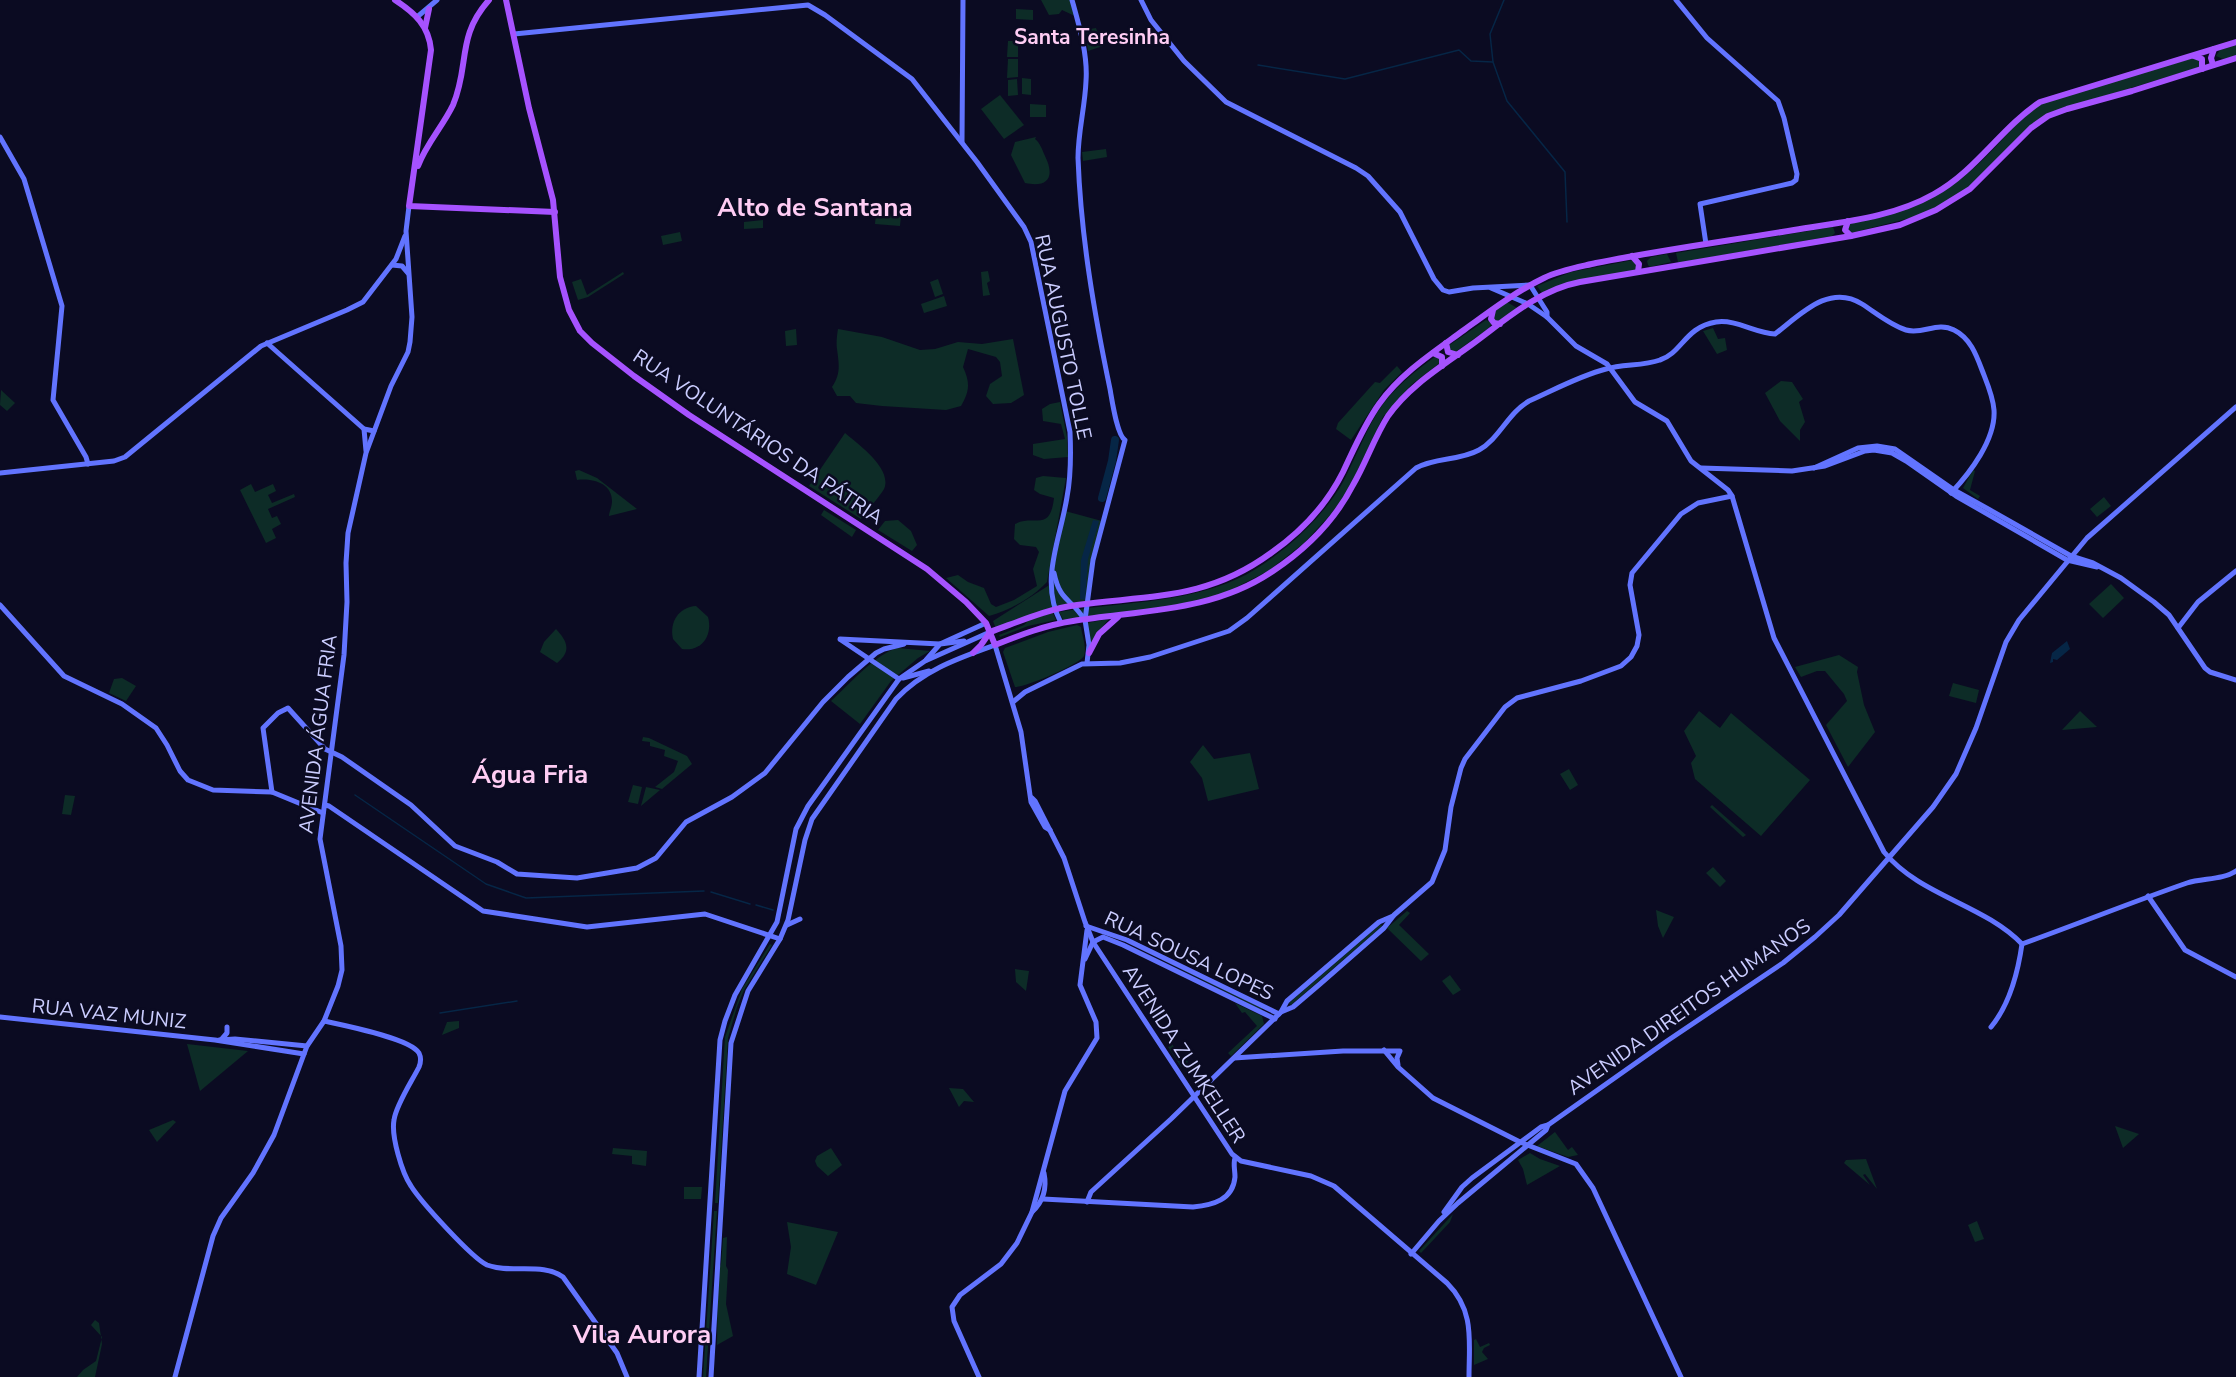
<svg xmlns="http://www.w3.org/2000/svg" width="2236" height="1377" font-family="'Nunito Sans',sans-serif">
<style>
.green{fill:#0d2c27}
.water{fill:#062646}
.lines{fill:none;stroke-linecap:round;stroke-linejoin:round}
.stream{stroke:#062646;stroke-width:1.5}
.river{stroke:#062646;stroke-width:8}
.secondary{stroke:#6274ff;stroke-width:5}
.primary{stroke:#a652ff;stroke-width:6}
.labels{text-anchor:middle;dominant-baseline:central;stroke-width:5;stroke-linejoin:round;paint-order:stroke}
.street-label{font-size:20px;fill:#cbcdff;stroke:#0b0b22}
.neighbourhood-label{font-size:21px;font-weight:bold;fill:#ffcdf4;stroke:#0b0b22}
.district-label{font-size:26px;font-weight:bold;fill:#ffcdf4;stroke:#0b0b22}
</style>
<rect width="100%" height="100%" fill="#0b0b22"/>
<g class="green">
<polygon points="1041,0 1072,0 1077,17 1062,10 1059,14 1049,15"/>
<polygon points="1016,9 1033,10 1033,20 1016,19"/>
<polygon points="1096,28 1103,46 1088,51 1085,30"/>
<polygon points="1008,41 1018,41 1018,57 1007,57"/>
<polygon points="2236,45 2236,56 2223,59 2216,56 2220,50"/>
<path d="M2193,58L2201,60L2200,67L2048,113L1967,189L1934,209L1910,218L1851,233L1847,231L1848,223C1891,215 1934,203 1967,174C1994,152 2013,123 2042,103Z"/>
<polygon points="1008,59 1018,59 1018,77 1007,78"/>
<polygon points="1022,78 1031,79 1031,95 1022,94"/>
<polygon points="1017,79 1018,95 1008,96 1008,80"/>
<polygon points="1000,95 1024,125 1004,139 981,109"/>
<polygon points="1030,104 1046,105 1046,117 1030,117"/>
<path d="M1036,137L1035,139C1040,143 1042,149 1045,156C1055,176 1049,188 1025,183L1011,155L1015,142Z"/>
<polygon points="1106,149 1107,157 1083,161 1082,152"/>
<polygon points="876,213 901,215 900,226 875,224"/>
<polygon points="763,220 763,228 744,229 744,222"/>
<polygon points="1833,227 1835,233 1832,236 1683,262 1678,262 1676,253"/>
<polygon points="680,232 682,241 663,245 661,236"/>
<polygon points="1667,254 1671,262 1650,267 1648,265 1647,261 1651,257"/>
<polygon points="1633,260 1636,262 1636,270 1542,293 1537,286 1571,272"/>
<polygon points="988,271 990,281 987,283 990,295 983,296 981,272"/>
<polygon points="623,272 624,274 588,297 578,300 572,282 581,279 587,295"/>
<polygon points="938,279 943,294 935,297 930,282"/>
<polygon points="944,296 947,306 924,313 921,304"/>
<polygon points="1507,302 1517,308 1497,322 1495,322 1493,313"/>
<polygon points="1486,320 1492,323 1489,328 1454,353 1451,353 1448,346"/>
<polygon points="1713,328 1718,339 1725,338 1727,350 1717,354 1703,331"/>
<polygon points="796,329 797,345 786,346 785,331"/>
<path d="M838,329L882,337L920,350L935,349L958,342L982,344L1013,339L1024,395L1011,403L993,404L986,396L990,384L1002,376L1000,362L996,357L968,349L963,367C970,382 970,391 961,406L946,410L882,406L856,403L850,396H837L832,387C841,374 839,364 837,349C836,343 837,335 838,329Z"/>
<path d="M1436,356H1439L1441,362L1411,385L1383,417L1346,494L1330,515L1304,543L1268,571L1225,593L1172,606L1064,621L1059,612C1119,602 1181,604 1237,579C1256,571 1274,557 1290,544C1310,527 1330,505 1343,482C1355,459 1364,435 1377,413C1392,389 1414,372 1436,356Z"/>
<polygon points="1397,366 1402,372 1384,390 1351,440 1336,429 1338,423 1375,382 1380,383"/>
<polygon points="1781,381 1792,382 1803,399 1799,402 1805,422 1800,430 1800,441 1780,421 1765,393"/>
<polygon points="1,390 15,403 7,411 0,405"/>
<polygon points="1060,402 1067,437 1068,457 1044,459 1033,455 1033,444 1065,439 1061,424 1043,421 1042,409 1050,404"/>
<path d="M845,433C858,444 893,469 884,489C880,496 867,511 861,519L809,486Z"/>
<path d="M579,470L597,478L637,509L609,516C609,512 612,507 612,501C612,483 592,478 577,480L575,471Z"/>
<polygon points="1973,470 1975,471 1970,490 1980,496 1978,499 1963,488"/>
<path d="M1043,476L1066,478L1047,582C1032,598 1010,610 989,616L946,578L958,575L968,582L984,588L991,604L996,607L1014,600L1037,586L1033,569L1039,552L1036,547L1020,545L1014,539L1015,524C1034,514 1050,533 1054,498L1040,494L1034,490L1036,478Z"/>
<polygon points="251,484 255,492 273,484 276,491 268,495 272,503 294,494 295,497 268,509 272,518 277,516 281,524 272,529 276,538 266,543 240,490"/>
<polygon points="2104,497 2111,506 2097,517 2090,509"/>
<polygon points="824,510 856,530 852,537 821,515"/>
<polygon points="1065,511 1102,521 1087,604 1074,606 996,629 993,621 1051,584"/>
<polygon points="898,520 911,531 917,545 912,551 878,530 885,521"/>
<polygon points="2111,584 2124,598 2103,618 2089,604"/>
<path d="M696,606L708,617C713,635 702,652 682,649L673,639C669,622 679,607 696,606Z"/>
<polygon points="1053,613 1056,620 1028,626 1000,637 999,635 1024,625 1030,619"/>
<polygon points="1109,619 1098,632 1091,644 1087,623"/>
<path d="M1077,625L1081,627C1082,635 1087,648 1084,656C1079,665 1026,687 1015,687L1003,652L1005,648L1048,632Z"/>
<path d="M556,629C567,641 572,651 557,663L540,652L544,642Z"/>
<path d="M898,648L930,651L918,658L891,681L860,724L831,701C848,686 876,653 898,648Z"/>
<polygon points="1839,655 1858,667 1857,672 1864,705 1875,732 1848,767 1826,725 1847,701 1844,694 1825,671 1817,671 1801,677 1795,667"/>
<polygon points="122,678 136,686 126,701 109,693 114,679"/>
<polygon points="1953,683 1979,690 1976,703 1949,696"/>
<polygon points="1699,711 1720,728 1731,713 1810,780 1761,836 1695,779 1691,763 1696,756 1684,731"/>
<polygon points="2080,711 2097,727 2062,730"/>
<polygon points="643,737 649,738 687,756 692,764 662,789 655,787 674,772 678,761 664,756 665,750 650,746 650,742 642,741"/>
<polygon points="1203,745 1214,759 1250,753 1259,789 1208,801 1202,778 1190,762"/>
<polygon points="1569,769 1578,785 1570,790 1560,774"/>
<polygon points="633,785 642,787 638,804 628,802"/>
<polygon points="646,787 660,790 641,806"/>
<polygon points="65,795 75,796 71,815 62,814"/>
<polygon points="1712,805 1746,835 1743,837 1710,807"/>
<polygon points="1713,867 1726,881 1720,887 1706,873"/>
<polygon points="1656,910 1674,917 1663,938 1658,926"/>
<polygon points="1407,911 1410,913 1399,925 1429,954 1421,961 1387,928"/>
<polygon points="1381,924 1382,926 1291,1005 1289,1003"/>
<polygon points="770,944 772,945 744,990 737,1007 728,1038 718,1203 715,1203 725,1037 742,989"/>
<polygon points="1134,946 1262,1008 1262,1010"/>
<polygon points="1015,969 1029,971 1026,991 1016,982"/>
<polygon points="1450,975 1461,990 1453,995 1442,981"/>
<polygon points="1235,1003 1262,1016 1264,1024 1231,1056 1228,1053 1257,1026 1245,1012 1242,1013"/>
<polygon points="459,1021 459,1028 442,1035 447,1022"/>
<polygon points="187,1044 248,1051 200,1091"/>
<polygon points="1172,1044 1184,1061 1186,1059 1188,1062 1181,1067 1168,1047"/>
<polygon points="949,1088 963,1089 974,1102 964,1101 959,1107"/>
<polygon points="173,1120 176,1122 157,1142 149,1130"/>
<polygon points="2115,1126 2139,1134 2123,1148"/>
<polygon points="1555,1132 1568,1150 1572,1147 1578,1155 1568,1157 1537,1146"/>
<polygon points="613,1148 647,1151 646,1166 632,1164 632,1156 612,1154"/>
<polygon points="831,1148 842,1165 828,1176 817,1166 815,1161 817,1156"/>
<polygon points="1530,1153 1540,1159 1560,1166 1527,1185 1523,1169 1518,1160"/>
<polygon points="1866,1159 1877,1189 1865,1174 1863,1175 1870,1185 1844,1163 1846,1160"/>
<polygon points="684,1187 702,1187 701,1199 684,1199"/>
<polygon points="714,1211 717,1211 706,1377 703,1377"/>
<polygon points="1453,1214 1450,1222 1421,1253 1419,1251"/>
<polygon points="1977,1221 1984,1239 1975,1242 1968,1225"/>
<polygon points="787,1222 838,1232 816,1285 787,1274 791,1247"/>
<polygon points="727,1237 726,1266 728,1270 726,1304 733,1336 717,1345 718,1270 721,1264 723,1238"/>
<polygon points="95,1320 99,1323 102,1344 95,1377 77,1377 83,1370 96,1361 102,1337 91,1325"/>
<polygon points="1476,1339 1480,1347 1489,1343 1490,1345 1484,1348 1482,1352 1488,1359 1474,1365 1474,1340"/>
</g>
<g class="water">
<polygon points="1093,520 1099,521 1088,559 1085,600 1080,599 1081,560"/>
<polygon points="2067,641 2070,649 2057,660 2053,659 2053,662 2050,663 2052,653"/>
</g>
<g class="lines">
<g class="stream">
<polyline points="1504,0 1490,34 1493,62 1507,101 1565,172 1567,222"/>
<polyline points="1258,65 1345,79 1459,50 1471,61 1493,62"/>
<polyline points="355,795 486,884 526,898 704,891"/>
<polyline points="711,892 750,904"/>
<polyline points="756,905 773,910"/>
<polyline points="440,1013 517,1001"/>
</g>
<polyline class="river" points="1102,498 1112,461 1115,440"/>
<g class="secondary">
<path d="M1072,0C1079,25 1088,55 1086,81C1085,107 1078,132 1078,158C1081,237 1094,312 1110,389C1112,400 1117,435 1125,440L1093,560L1085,620L1089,645L1087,663"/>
<polyline points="1141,0 1151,20 1184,61 1226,102 1356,168 1368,176 1400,212 1434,279 1443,290 1449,292 1473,288 1530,285 1547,312 1547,317"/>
<polyline points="1676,0 1707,38 1778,101 1784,118 1797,174 1796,180 1792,183 1700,204 1706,244"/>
<polyline points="417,17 437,0"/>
<path d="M514,34L808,5L825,15L912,79L977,162L1024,227L1031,242L1070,432C1071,454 1071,476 1067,497C1060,541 1039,581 1061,623"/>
<polyline points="0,137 24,179 62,306 53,400 86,457 88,464"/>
<polyline points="962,142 963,0"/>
<polyline points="392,265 402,266 408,273"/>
<path d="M1491,288L1528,304L1547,317L1576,346L1607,364L1635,402L1667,421L1691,461L1728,490L1732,496L1774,638L1884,852C1920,896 1983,904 2022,944"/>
<polyline points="267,343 364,429 374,431"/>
<polyline points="364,429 366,451"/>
<polyline points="1701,468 1792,471 1825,466 1865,451 1874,450 1892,453 1906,461 1956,496 2067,560 2097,567"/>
<polyline points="1814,468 1858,448 1877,446 1895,449 1954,490 1990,510 2071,556 2093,563 2121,578 2154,602 2169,615 2205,668 2210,672 2236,680"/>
<polyline points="0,473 114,461 125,457 261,346 347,310 363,302 396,259 405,236"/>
<path d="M1054,573C1060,602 1071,598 1084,619"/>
<polyline points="0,605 64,676 122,704 156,728 167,745 180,771 188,780 213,790 272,792 323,813"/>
<polyline points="2178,628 2198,602 2236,571"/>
<polyline points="840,639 940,644 986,623"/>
<polyline points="841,640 899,679"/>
<polyline points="926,660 940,644 964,641"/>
<polyline points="903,678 929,671"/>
<path d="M1013,702L1025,692L1082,664L1120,663L1150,657L1229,631L1247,618L1416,468C1436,457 1459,461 1479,450C1499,439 1508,413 1529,401C1554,390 1579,376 1606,369C1623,364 1643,366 1660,360C1682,353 1685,327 1716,322C1736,319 1755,333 1775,334C1800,315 1829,283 1862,304C1876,313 1890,325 1906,330C1923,335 1937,321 1954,330C1970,338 1976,354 1982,370C1987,383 1993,396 1994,410C1996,439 1970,473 1951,493"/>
<polyline points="272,792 263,728 278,713 288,708 325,749 342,757 411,805 455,846 497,862 517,874 577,878 637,868 656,858 686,822 732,797 765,773 823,702 848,677 876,653 884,649 904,644"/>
<path d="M1032,798L1035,801L1064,858L1085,922L1093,942L1232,1154L1241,1161L1311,1176L1334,1186L1447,1283C1475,1311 1469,1341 1469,1377"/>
<polyline points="325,805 329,806 483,911 587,927 705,914 780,939"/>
<polyline points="2148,896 2185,950 2236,977"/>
<polyline points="787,925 800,919"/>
<polyline points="1086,926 1127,940 1279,1014"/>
<polyline points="1093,942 1103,937 1123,945 1275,1019"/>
<path d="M2022,944C2078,924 2132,902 2187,883C2202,878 2223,880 2236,871"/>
<polyline points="1085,959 1093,942"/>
<polyline points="1281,1012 1293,1007 1320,984 1384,928 1394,915 1432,882 1445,850 1451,807 1461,768 1465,759 1505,707 1517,698 1581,681 1621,666 1631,657 1637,646 1639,635 1630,585 1632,573 1681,514 1698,503 1732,496"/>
<polyline points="0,1017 215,1040 304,1054"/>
<path d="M324,1021C342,1025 410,1038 419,1053C421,1057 421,1062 419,1067C412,1081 396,1105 394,1120C391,1136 402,1173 411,1186C421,1202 472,1258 487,1265C511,1274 543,1262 563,1277L617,1353L627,1377"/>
<path d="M1991,1027C2010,1004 2018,972 2022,944"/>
<polyline points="219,1040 235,1039 307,1046"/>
<polyline points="221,1040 227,1033 227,1027"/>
<polyline points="1384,1050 1398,1067 1433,1098 1520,1142 1576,1164 1593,1188 1681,1377"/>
<polyline points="1234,1058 1343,1051 1400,1051 1397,1058 1398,1065"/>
<path d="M1043,1199L1193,1207C1213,1205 1233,1200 1235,1177C1235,1170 1233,1164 1235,1158"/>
<polyline points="1087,1202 1091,1192 1171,1119 1281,1012 1287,1001 1379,922 1393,916"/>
<path d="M1032,1212C1044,1201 1047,1188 1044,1173"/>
<polyline points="1444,1212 1462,1187 1472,1178 1541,1127 1548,1125"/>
<polyline points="1411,1254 1439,1221 1458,1203 1546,1130 1548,1125 1667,1041 1783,963 1815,937 1839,915 1933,807 1956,774 1976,728 2006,642 2019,620 2087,538 2236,407"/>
<polyline points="175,1377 213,1236 221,1218 253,1173 274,1135 307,1046 324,1021 338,986 342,970 341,946 320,839 344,655 347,602 346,563 348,533 366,453 391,386 408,352 410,342 412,317 406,231 409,206"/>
<polyline points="699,1377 720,1040 725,1021 735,995 777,922 796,829 808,806 899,679 925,661 990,632"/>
<path d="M711,1377L731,1043L748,991L780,939L788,920L805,840L812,819L896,699C923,670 959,658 995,645L1021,732L1031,802L1045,827L1050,830"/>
<polyline points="979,1377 954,1321 952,1307 960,1295 1001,1264 1017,1243 1032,1212 1065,1091 1097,1038 1096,1022 1080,985 1087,930"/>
</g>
<g class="primary">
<path d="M395,0C415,13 429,26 431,50L409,206L555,212"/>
<path d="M506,0L529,108L553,200L560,277L569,310L580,331L592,343L634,376L689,415L927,569L966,602L986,623L995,645C1020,635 1046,625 1073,621C1142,610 1213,612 1273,571C1306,549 1335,520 1353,485C1366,463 1374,438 1388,416C1409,386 1442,366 1471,345C1504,321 1538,290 1580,282L1851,236L1900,225L1936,210L1970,189L2031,128L2048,116L2067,109L2132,91L2236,58"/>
<polyline points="425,28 429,9"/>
<polyline points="2194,56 2202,59 2202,69"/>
<polyline points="2213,65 2211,58 2214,49"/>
<path d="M418,166C426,144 443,126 453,105C470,65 456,37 489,0"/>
<polyline points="1848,221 1845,230 1851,236"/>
<polyline points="1632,256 1639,264 1638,272"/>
<polyline points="1493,310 1491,319 1494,323 1500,324"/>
<polyline points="1446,343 1448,352 1458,355"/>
<polyline points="1433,353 1442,357 1442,366"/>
<path d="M990,632C1018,622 1047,609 1077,605C1151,595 1207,600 1271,553C1301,532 1326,506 1343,472C1354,449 1364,425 1379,404C1401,373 1434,352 1464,330C1490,311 1515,292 1544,278C1560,270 1579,267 1596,263C1662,250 1728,241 1794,230C1841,222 1892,218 1934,194C1976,171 2001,128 2040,102L2236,42"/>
<polyline points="973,653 981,645 990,632"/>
<polyline points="1089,653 1099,634 1118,617"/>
</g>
</g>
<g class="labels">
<g class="street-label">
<text transform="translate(1063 337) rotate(78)">RUA AUGUSTO TOLLE</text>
<text transform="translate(758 437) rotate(34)">RUA VOLUNTÁRIOS DA PÁTRIA</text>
<text transform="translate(318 734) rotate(-83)">AVENIDA ÁGUA FRIA</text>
<text transform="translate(1189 956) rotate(25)">RUA SOUSA LOPES</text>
<text transform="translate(1689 1007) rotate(-35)">AVENIDA DIREITOS HUMANOS</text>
<text transform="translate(109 1014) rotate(6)">RUA VAZ MUNIZ</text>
<text transform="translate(1184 1054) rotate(57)">AVENIDA ZUMKELLER</text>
</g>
<g class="neighbourhood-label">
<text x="1092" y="37">Santa Teresinha</text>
</g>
<g class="district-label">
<text x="815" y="207">Alto de Santana</text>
<text x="530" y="774">Água Fria</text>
<text x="642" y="1334">Vila Aurora</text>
</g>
</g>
</svg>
